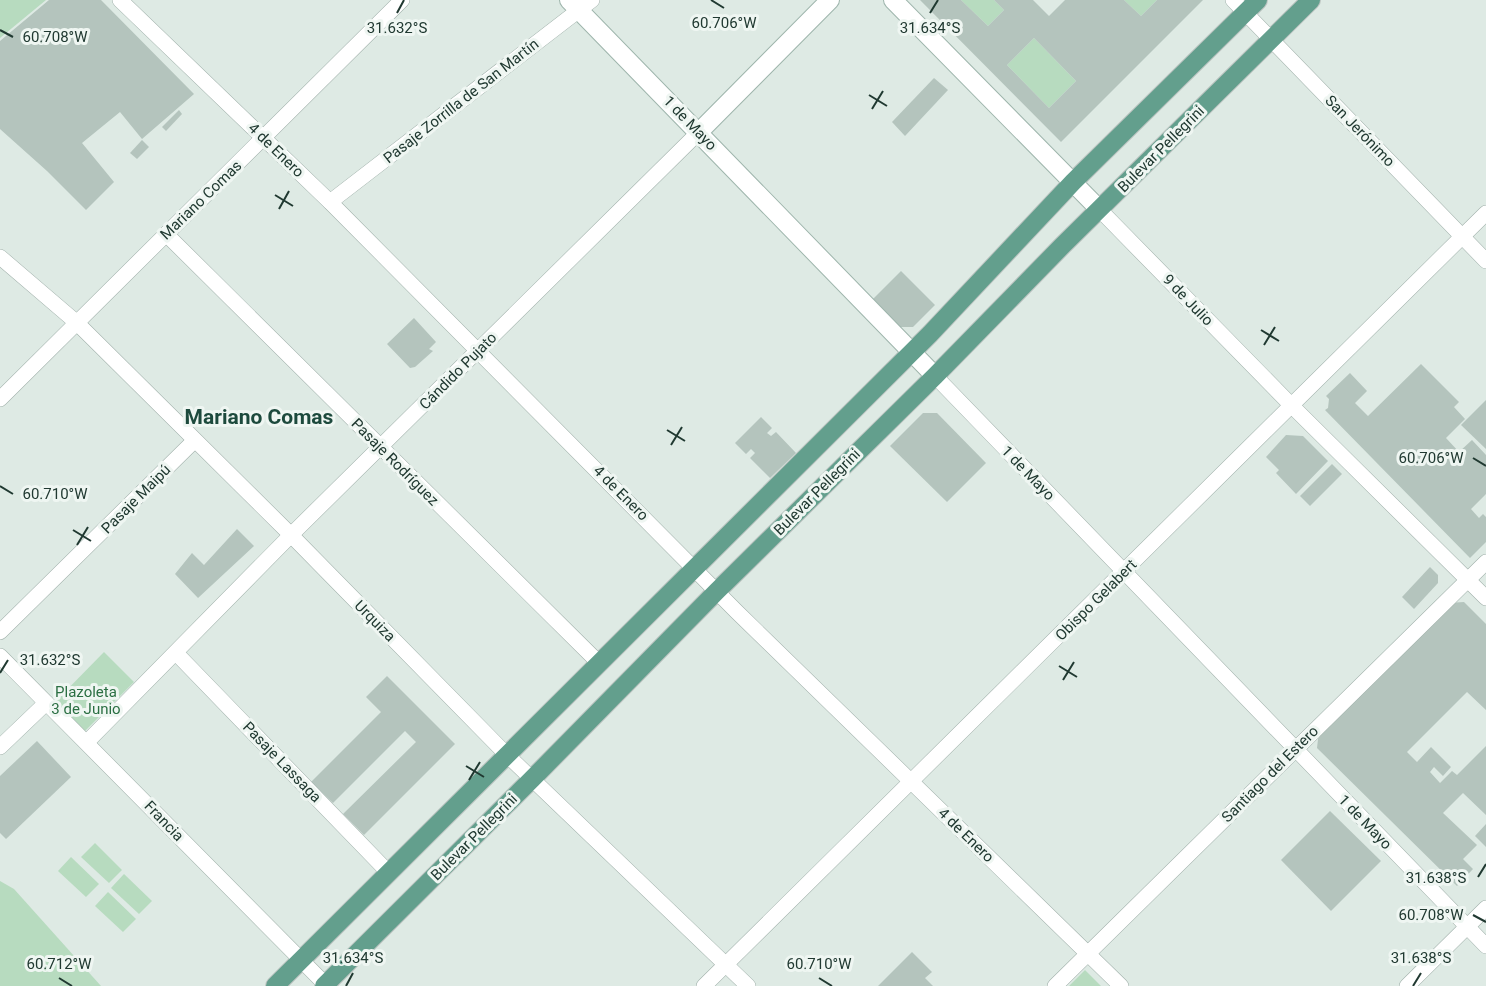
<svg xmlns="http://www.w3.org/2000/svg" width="1486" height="986" font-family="Roboto,sans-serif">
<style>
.green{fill:#b7dbbf}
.building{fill:#b4c4bd;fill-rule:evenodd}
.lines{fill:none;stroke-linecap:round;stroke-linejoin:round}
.street-casing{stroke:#a1b1ab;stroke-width:16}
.secondary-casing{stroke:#9eb5ac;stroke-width:20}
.primary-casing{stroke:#bcc4c1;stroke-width:20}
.street{stroke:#fff;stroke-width:15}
.secondary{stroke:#fff;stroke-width:18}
.primary{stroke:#639f8d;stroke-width:18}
.ticks{fill:none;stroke:#203931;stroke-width:2}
.labels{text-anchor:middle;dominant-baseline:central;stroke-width:6;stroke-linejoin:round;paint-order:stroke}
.street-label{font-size:15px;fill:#203931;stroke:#eff6f2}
.park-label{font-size:15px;fill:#2b6f43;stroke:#eff6f2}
.district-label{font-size:21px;font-weight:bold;fill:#1d4a3d;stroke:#eff6f2}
.ticks-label{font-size:15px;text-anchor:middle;fill:#203931;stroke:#eff6f2;stroke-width:6;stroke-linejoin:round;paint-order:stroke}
</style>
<rect width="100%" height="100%" fill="#deeae4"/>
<g class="green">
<polygon points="0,0 46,0 0,38"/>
<polygon points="961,0 994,0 1004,10 988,26"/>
<polygon points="1124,0 1157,0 1141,16"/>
<polygon points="1034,38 1076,81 1049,108 1007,65"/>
<polygon points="104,652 134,682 85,731 56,701"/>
<polygon points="95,843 122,870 109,883 81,857"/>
<polygon points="71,857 99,884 86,897 58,871"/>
<polygon points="124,874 152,901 139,914 111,888"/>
<polygon points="0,881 14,889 101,986 0,986"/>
<polygon points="108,892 136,919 123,932 95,906"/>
<polygon points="1085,970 1101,986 1069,986"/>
</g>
<g class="building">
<polygon points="49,0 101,0 194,94 142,139 120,112 82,143 114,182 86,210 47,171 0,129 0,41"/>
<path d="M920,0H961L988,26L1004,10L994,0H1033L1049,16L1065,0H1124L1141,16L1157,0H1203L1061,142ZM1034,38L1076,81L1049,108L1007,65Z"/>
<polygon points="934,78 948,90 905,136 892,122"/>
<polygon points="179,110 182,114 166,131 162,127"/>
<polygon points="142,140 149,147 137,159 130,153"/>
<polygon points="901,271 935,305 913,327 897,327 871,301"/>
<polygon points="414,318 436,342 429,349 433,351 415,367 410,368 387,344"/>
<polygon points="1421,364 1459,402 1454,407 1465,419 1446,438 1459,452 1472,440 1486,455 1486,494 1471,509 1479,518 1483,514 1486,517 1486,542 1470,558 1325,410 1328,408 1329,399 1326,396 1350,373 1367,391 1355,403 1368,416"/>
<polygon points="1486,400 1486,449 1461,425"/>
<polygon points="923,413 937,413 986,463 947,502 890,446"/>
<polygon points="761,417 772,428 767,433 771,436 776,432 796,453 770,478 750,458 755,453 751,449 746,454 735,443"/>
<polygon points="1286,435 1303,436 1328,461 1296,494 1276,473 1279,470 1266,457"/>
<polygon points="1332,464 1342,474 1310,506 1300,496"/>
<polygon points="237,529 254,546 198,598 175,574 192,553 204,565"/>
<polygon points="1430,567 1438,575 1438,583 1414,609 1402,597"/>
<polygon points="1464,602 1486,624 1486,710 1467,692 1407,752 1417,762 1431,747 1451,767 1443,776 1434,767 1430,772 1440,783 1452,771 1457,775 1486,746 1486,815 1463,793 1443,813 1477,845 1463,859 1473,869 1457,886 1317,748 1319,731 1449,603"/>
<polygon points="387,676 455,744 364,835 343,814 416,742 405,731 333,803 311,782 381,712 366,697"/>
<polygon points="37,741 71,777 6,839 0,833 0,776"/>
<polygon points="1330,811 1381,861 1331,911 1281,860"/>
<polygon points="1486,824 1486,847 1475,836"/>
<polygon points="912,952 932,972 925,978 933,986 878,986"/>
</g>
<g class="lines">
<g class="street-casing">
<g id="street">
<polyline points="120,0 330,202 737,612 1121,986"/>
<polyline points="1233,0 1486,261"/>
<polyline points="330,202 592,0"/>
<polyline points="1100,210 1292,406 1486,598"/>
<polyline points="166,234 600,664"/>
<polyline points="0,257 76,322 291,535 507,755 748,986"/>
<polyline points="935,376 1486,946"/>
<polyline points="0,399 402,0"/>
<polyline points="0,632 194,441"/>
<polyline points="176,653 388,872"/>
<polyline points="0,656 327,986"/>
<polyline points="87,742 291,535 699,132"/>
<polyline points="0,747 46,703"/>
<polyline points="704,986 1486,213"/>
<polyline points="1055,986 1486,562"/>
<polyline points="1407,986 1486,908"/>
</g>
</g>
<g class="secondary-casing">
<g id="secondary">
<polyline points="569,0 935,376"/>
<polyline points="893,0 1100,210"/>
<polyline points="699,132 830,0"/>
</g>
</g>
<g class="primary-casing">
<g id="primary">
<polyline points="275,986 930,334 1073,182 1258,0"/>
<polyline points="324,986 532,779 717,591 935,376 1062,246 1311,0"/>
</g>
</g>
<use href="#street" class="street"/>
<use href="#secondary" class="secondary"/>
<use href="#primary" class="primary"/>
</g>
<path class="ticks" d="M711,0L724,8M397,13L404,0M930,13L938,0M0,30L13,37M869,95L887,106M872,109L883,91M275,195L293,206M279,209L289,191M1261,330L1279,341M1264,345L1275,327M667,430L685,441M671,445L682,427M1473,458L1486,466M0,486L13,494M73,530L91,541M77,545L88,527M1059,666L1077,677M0,673L8,660M1063,680L1074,662M466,766L484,777M469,780L480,762M1478,877L1486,864M1473,915L1486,922M59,978L72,986M819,978L832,986M346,986L353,973M1413,986L1421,973"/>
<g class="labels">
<g class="street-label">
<text transform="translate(461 101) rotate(-38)">Pasaje Zorrilla de San Martín</text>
<text transform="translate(690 123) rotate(46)">1 de Mayo</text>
<text transform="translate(1360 131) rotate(46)">San Jerónimo</text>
<text transform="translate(1161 149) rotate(-45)">Bulevar Pellegrini</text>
<text transform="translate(276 150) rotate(44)">4 de Enero</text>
<text transform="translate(201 200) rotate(-44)">Mariano Comas</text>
<text transform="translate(1188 300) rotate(46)">9 de Julio</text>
<text transform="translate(458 371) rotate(-45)">Cándido Pujato</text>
<text transform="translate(395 462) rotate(45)">Pasaje Rodríguez</text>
<text transform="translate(1028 473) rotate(46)">1 de Mayo</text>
<text transform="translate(817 492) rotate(-45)">Bulevar Pellegrini</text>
<text transform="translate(621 493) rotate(45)">4 de Enero</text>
<text transform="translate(136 499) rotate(-45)">Pasaje Maipú</text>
<text transform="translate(1096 600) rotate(-45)">Obispo Gelabert</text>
<text transform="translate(375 621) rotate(45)">Urquiza</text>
<text transform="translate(282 762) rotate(46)">Pasaje Lassaga</text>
<text transform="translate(1270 774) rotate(-45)">Santiago del Estero</text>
<text transform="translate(164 821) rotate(46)">Francia</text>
<text transform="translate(1365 822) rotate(46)">1 de Mayo</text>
<text transform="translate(966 835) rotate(44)">4 de Enero</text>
<text transform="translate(474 837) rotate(-45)">Bulevar Pellegrini</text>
</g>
<g class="park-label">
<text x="86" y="692">Plazoleta<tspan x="86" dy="17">3 de Junio</tspan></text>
</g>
<g class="district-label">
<text x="259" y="417">Mariano Comas</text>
</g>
</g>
<g class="ticks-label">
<text x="724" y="28">60.706°W</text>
<text x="397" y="33">31.632°S</text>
<text x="930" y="33">31.634°S</text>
<text x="55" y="42">60.708°W</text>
<text x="1431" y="463">60.706°W</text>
<text x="55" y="499">60.710°W</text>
<text x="50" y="665">31.632°S</text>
<text x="1436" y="883">31.638°S</text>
<text x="1431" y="920">60.708°W</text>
<text x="353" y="963">31.634°S</text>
<text x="1421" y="963">31.638°S</text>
<text x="59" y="969">60.712°W</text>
<text x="819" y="969">60.710°W</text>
</g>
</svg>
